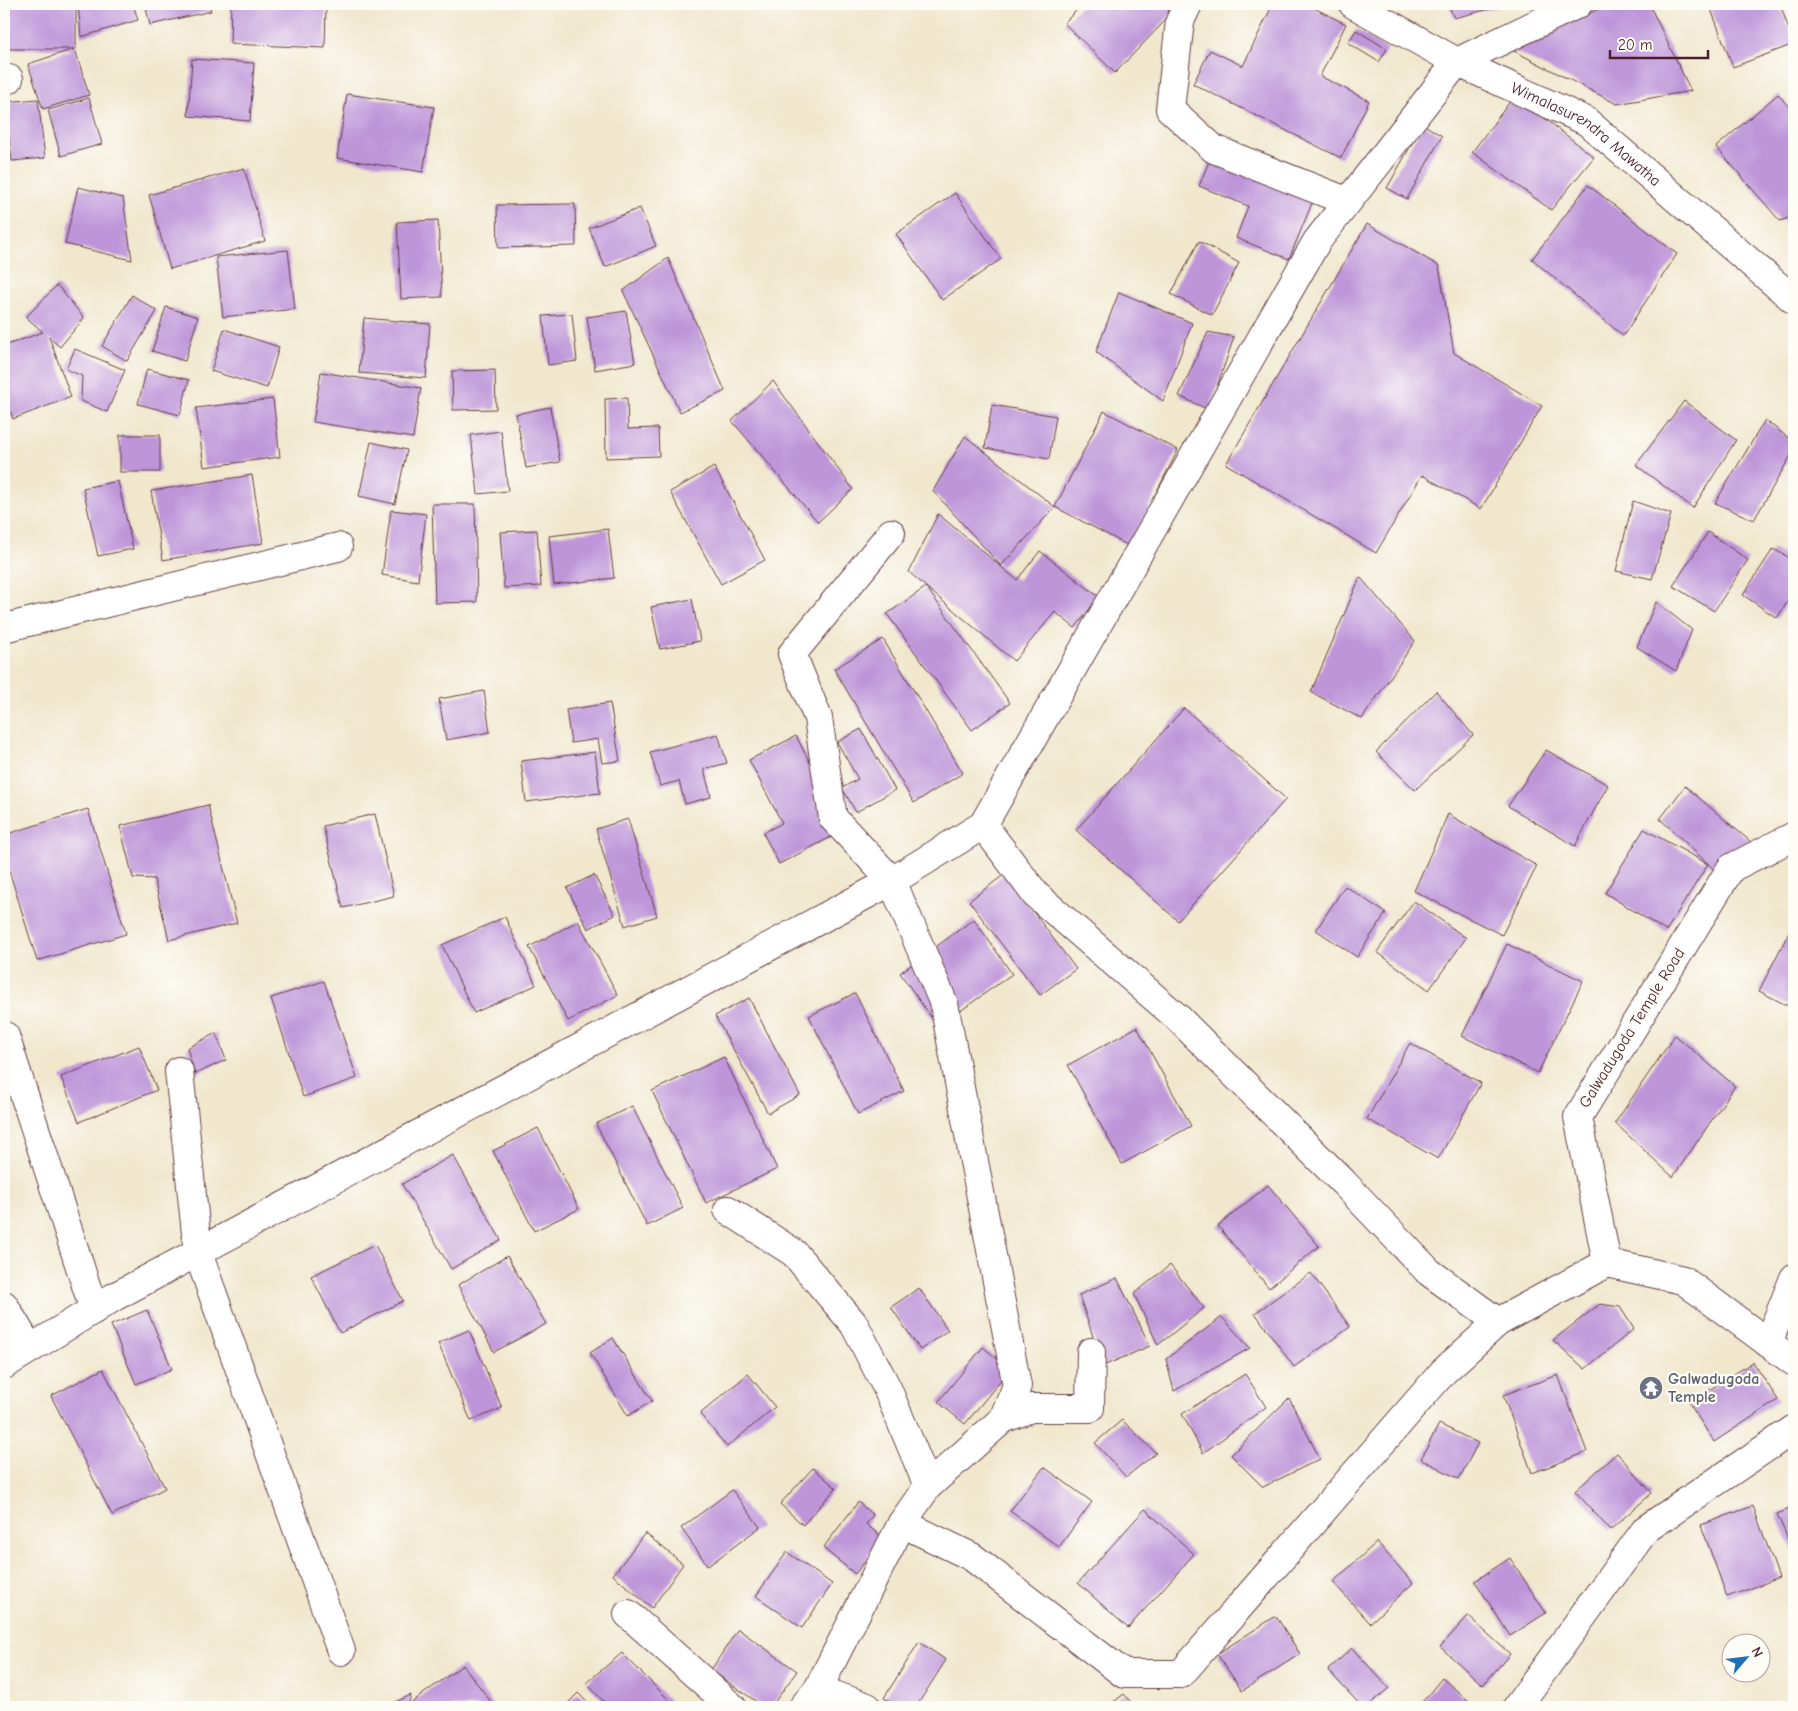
<svg xmlns="http://www.w3.org/2000/svg" width="1798" height="1711" font-family="'Comic Neue',sans-serif">
<style>
.building{fill:#be95d9}
.lines{fill:none;stroke-linecap:round;stroke-linejoin:round}
.minor-casing{stroke:#633d43;stroke-width:30}
.minor{stroke:#fff;stroke-width:28}
.labels{text-anchor:middle;dominant-baseline:central;stroke-width:4.5;stroke-linejoin:round;paint-order:stroke}
.street-label{font-size:16px;fill:#4a1f2b;stroke:#fdfcf7}
.worship-label{font-size:16px;font-weight:bold;fill:#5b616d;stroke:#fdfcf7;text-anchor:start}
</style>
<rect width="100%" height="100%" fill="#fdfcf7"/>
<filter id="ink" filterUnits="userSpaceOnUse"><feTurbulence type="fractalNoise" baseFrequency=".02" numOctaves="2"/><feDisplacementMap in="SourceGraphic" scale="10" xChannelSelector="R" yChannelSelector="G"/><feConvolveMatrix kernelMatrix="1 2 1 2 8 2 1 2 1" color-interpolation-filters="sRGB"/></filter>
<filter id="wash" filterUnits="userSpaceOnUse"><feTurbulence type="fractalNoise" baseFrequency=".0096" numOctaves="4" result="noise"/><feDisplacementMap in="SourceGraphic" scale="20" xChannelSelector="R" yChannelSelector="G"/><feGaussianBlur stdDeviation="1.12" result="paint"/><feColorMatrix in="noise" values="0 0 0 0 0 0 0 0 0 0 0 0 0 0 0 0 0 1.4 0 .05"/><feComposite in="paint" operator="in"/></filter>
<g filter="url(#wash)">
<rect width="100%" height="100%" fill="#f0e7cd"/>
<g id="blocks">
<g class="building">
<polygon points="4,4 76,4 76,49 75,49 89,95 43,109 28,64 74,49 4,49"/>
<polygon points="78,4 133,4 138,20 81,37"/>
<polygon points="145,4 209,4 211,11 150,25"/>
<polygon points="231,4 326,4 325,48 230,44"/>
<polygon points="1083,4 1181,4 1115,73 1064,23"/>
<polygon points="1273,4 1306,4 1346,24 1320,76 1369,101 1341,158 1193,84 1210,50 1243,66"/>
<polygon points="1448,4 1509,4 1454,18"/>
<polygon points="1609,4 1649,4 1691,91 1617,104 1512,50"/>
<polygon points="1709,4 1780,4 1794,44 1733,67"/>
<polygon points="1356,30 1387,49 1379,62 1348,43"/>
<polygon points="192,59 254,63 250,121 188,116"/>
<polygon points="347,94 434,107 423,172 337,158"/>
<polygon points="1778,94 1794,113 1794,216 1780,221 1716,147"/>
<polygon points="1515,95 1594,157 1551,210 1472,152"/>
<polygon points="89,98 102,144 61,156 48,110"/>
<polygon points="38,99 45,158 12,161 5,102"/>
<polygon points="1423,124 1442,136 1407,199 1387,188"/>
<polygon points="1214,149 1317,191 1289,259 1236,238 1248,206 1199,186"/>
<polygon points="244,168 265,241 170,269 149,195"/>
<polygon points="1588,185 1677,254 1623,336 1532,259"/>
<polygon points="78,187 123,198 132,260 65,244"/>
<polygon points="955,193 1001,259 942,300 896,234"/>
<polygon points="575,204 576,246 498,248 497,205"/>
<polygon points="640,208 656,246 605,267 589,228"/>
<polygon points="438,220 442,297 401,299 397,222"/>
<polygon points="1367,224 1439,266 1454,353 1542,406 1481,509 1422,475 1376,553 1226,464"/>
<polygon points="1199,241 1239,263 1212,315 1171,294"/>
<polygon points="288,250 295,309 223,317 216,257"/>
<polygon points="668,258 725,391 680,412 623,291"/>
<polygon points="57,285 84,318 60,347 49,337 71,397 13,419 4,393 4,346 43,332 26,317"/>
<polygon points="1119,292 1192,323 1163,401 1096,352"/>
<polygon points="132,295 157,311 127,361 102,346"/>
<polygon points="166,307 198,317 185,361 152,351"/>
<polygon points="626,311 635,363 595,370 587,317"/>
<polygon points="572,314 577,361 548,365 543,316"/>
<polygon points="364,318 430,324 426,378 359,373"/>
<polygon points="224,329 279,347 267,388 211,371"/>
<polygon points="1208,332 1234,337 1209,410 1179,396"/>
<polygon points="75,349 125,370 107,412 81,401 82,376 66,369"/>
<polygon points="147,369 189,380 180,415 138,404"/>
<polygon points="495,370 496,409 453,410 452,371"/>
<polygon points="321,372 421,388 413,438 313,422"/>
<polygon points="773,381 853,489 818,522 732,421"/>
<polygon points="627,398 628,429 658,428 659,456 606,458 605,399"/>
<polygon points="273,399 280,457 204,467 196,408"/>
<polygon points="1684,401 1736,440 1693,508 1636,465"/>
<polygon points="992,405 1056,416 1049,459 985,448"/>
<polygon points="550,407 560,462 526,468 516,414"/>
<polygon points="1104,411 1178,450 1129,546 1055,507"/>
<polygon points="1765,420 1794,442 1794,450 1754,520 1715,503"/>
<polygon points="501,431 508,491 478,494 471,435"/>
<rect x="120" y="435" width="40" height="37"/>
<polygon points="965,436 1055,507 1001,566 933,491"/>
<polygon points="371,442 407,450 395,504 359,496"/>
<polygon points="714,467 765,560 721,584 670,492"/>
<polygon points="252,475 263,543 163,560 151,491"/>
<polygon points="118,481 133,549 98,556 83,488"/>
<polygon points="1633,501 1671,514 1652,579 1616,571"/>
<polygon points="432,504 475,504 477,602 435,603"/>
<polygon points="391,510 426,514 418,581 382,575"/>
<polygon points="938,514 1017,580 1040,551 1099,597 1075,628 1055,612 1014,661 926,587 1010,703 972,730 887,614 926,587 909,572"/>
<polygon points="608,529 614,578 554,585 549,536"/>
<polygon points="537,530 541,586 504,588 500,532"/>
<polygon points="1708,532 1748,560 1714,611 1673,586"/>
<polygon points="1773,549 1794,560 1794,592 1777,618 1743,595"/>
<polygon points="1360,577 1415,641 1362,719 1311,692"/>
<polygon points="692,599 700,641 660,649 651,607"/>
<polygon points="1656,602 1692,630 1676,671 1637,647"/>
<polygon points="883,639 963,773 914,803 834,669"/>
<polygon points="484,691 490,732 446,740 439,699"/>
<polygon points="1436,691 1473,735 1415,790 1376,752"/>
<polygon points="610,703 620,761 602,763 598,739 571,743 566,710"/>
<polygon points="1184,708 1286,799 1178,921 1076,830"/>
<polygon points="861,729 895,790 856,812 842,788 858,779 837,742"/>
<polygon points="718,734 727,763 704,769 711,797 685,804 679,781 660,786 650,752"/>
<polygon points="796,736 845,830 779,864 763,833 782,823 749,760"/>
<polygon points="1546,750 1608,785 1575,846 1508,806"/>
<polygon points="595,752 600,793 526,802 521,761"/>
<polygon points="1685,786 1751,842 1718,873 1660,819"/>
<polygon points="208,805 237,923 169,940 154,879 133,878 120,826"/>
<polygon points="88,809 126,934 37,961 4,854 4,835"/>
<polygon points="375,814 394,896 343,908 323,826"/>
<polygon points="1448,814 1537,866 1502,935 1414,891"/>
<polygon points="628,819 657,916 625,926 596,829"/>
<polygon points="1644,829 1708,864 1666,931 1605,893"/>
<polygon points="1005,874 1076,969 1040,995 969,901"/>
<polygon points="594,875 615,915 588,929 567,888"/>
<polygon points="1345,886 1386,913 1357,957 1316,930"/>
<polygon points="1414,901 1466,938 1429,990 1377,952"/>
<polygon points="505,917 536,985 474,1013 442,945"/>
<polygon points="974,919 1012,974 938,1027 900,973"/>
<polygon points="578,921 618,995 568,1021 529,947"/>
<polygon points="1792,926 1794,927 1794,1003 1792,1008 1759,991"/>
<polygon points="1507,944 1583,981 1538,1073 1462,1036"/>
<polygon points="324,981 357,1078 303,1097 271,998"/>
<polygon points="855,993 904,1091 858,1114 809,1016"/>
<polygon points="749,998 800,1095 768,1113 715,1016"/>
<polygon points="1137,1027 1191,1126 1122,1164 1068,1065"/>
<polygon points="216,1033 226,1060 195,1074 187,1048"/>
<polygon points="1675,1035 1735,1086 1673,1177 1615,1123"/>
<polygon points="1410,1043 1481,1083 1438,1159 1367,1119"/>
<polygon points="139,1046 157,1090 79,1122 61,1077"/>
<polygon points="724,1057 777,1169 706,1203 652,1091"/>
<polygon points="632,1106 683,1208 647,1226 596,1124"/>
<polygon points="538,1128 579,1209 534,1231 493,1151"/>
<polygon points="453,1155 501,1240 451,1269 402,1184"/>
<polygon points="1268,1185 1319,1246 1269,1288 1218,1226"/>
<polygon points="375,1245 403,1301 340,1333 311,1276"/>
<polygon points="507,1256 546,1324 494,1352 458,1285"/>
<polygon points="1170,1265 1204,1308 1158,1345 1134,1294"/>
<polygon points="1311,1273 1350,1327 1294,1367 1255,1313"/>
<polygon points="1117,1278 1150,1346 1103,1366 1079,1295"/>
<polygon points="919,1288 948,1330 920,1350 891,1307"/>
<polygon points="1600,1304 1620,1307 1634,1329 1585,1369 1553,1340"/>
<polygon points="147,1310 172,1369 136,1384 111,1325"/>
<polygon points="1222,1317 1250,1348 1174,1391 1166,1359"/>
<polygon points="469,1330 502,1408 471,1421 438,1343"/>
<polygon points="613,1338 652,1401 628,1416 590,1353"/>
<polygon points="983,1347 1010,1369 965,1424 938,1402"/>
<polygon points="1753,1362 1778,1400 1714,1442 1689,1403"/>
<polygon points="103,1369 165,1488 112,1515 51,1396"/>
<polygon points="748,1374 775,1407 727,1447 700,1414"/>
<polygon points="1245,1374 1266,1407 1203,1453 1182,1414"/>
<polygon points="1558,1375 1587,1452 1532,1473 1503,1395"/>
<polygon points="1289,1398 1320,1459 1263,1487 1231,1455"/>
<polygon points="1122,1420 1156,1453 1126,1477 1095,1443"/>
<polygon points="1439,1424 1478,1443 1459,1479 1421,1459"/>
<polygon points="1617,1453 1652,1493 1610,1530 1575,1491"/>
<polygon points="1044,1467 1092,1502 1059,1547 1010,1511"/>
<polygon points="813,1468 836,1488 803,1525 780,1504"/>
<polygon points="732,1490 760,1527 708,1566 681,1528"/>
<polygon points="858,1502 873,1515 866,1524 883,1538 855,1574 823,1548"/>
<polygon points="1753,1506 1779,1578 1727,1597 1701,1525"/>
<polygon points="1794,1507 1794,1553 1777,1514"/>
<polygon points="1145,1509 1194,1554 1128,1628 1078,1583"/>
<polygon points="645,1533 683,1564 652,1608 613,1575"/>
<polygon points="1377,1542 1413,1583 1370,1623 1333,1582"/>
<polygon points="787,1552 832,1584 802,1628 756,1596"/>
<polygon points="1510,1558 1546,1613 1510,1636 1475,1581"/>
<polygon points="1276,1616 1300,1654 1242,1691 1217,1654"/>
<polygon points="1468,1616 1510,1654 1483,1685 1440,1647"/>
<polygon points="738,1629 797,1671 771,1707 764,1707 711,1670"/>
<polygon points="919,1642 946,1660 916,1707 899,1707 884,1698"/>
<polygon points="1352,1648 1389,1688 1367,1707 1362,1707 1328,1670"/>
<polygon points="622,1653 676,1707 609,1707 586,1683"/>
<polygon points="463,1665 495,1707 384,1707 411,1695 408,1705"/>
<polygon points="1442,1678 1476,1707 1418,1707"/>
<polygon points="578,1693 592,1707 564,1707"/>
<polygon points="1124,1694 1135,1707 1107,1707"/>
</g>
</g>
</g>
<g filter="url(#ink)">
<use href="#blocks" fill-opacity="0" stroke="#633d43" stroke-width="1"/>
<g class="lines">
<g class="minor-casing">
<g id="minor">
<polyline points="1188,4 1180,21 1170,109 1214,149 1346,201"/>
<path id="s1" d="M1353,4L1457,62L1586,121L1794,300"/>
<polyline points="4,80 9,79"/>
<polyline points="4,628 338,547"/>
<polyline points="983,825 1036,895 1178,1018 1344,1183 1429,1272 1498,1322"/>
<polyline points="1794,836 1731,868 1578,1117 1607,1263 1683,1280 1794,1362"/>
<polyline points="5,1036 94,1310"/>
<polyline points="179,1071 198,1253 341,1651"/>
<polyline points="728,1210 794,1253 854,1324 887,1388 928,1486"/>
<polyline points="4,1305 30,1349"/>
<polyline points="1768,1343 1794,1278"/>
<polyline points="4,1365 114,1297 892,881 983,825 1317,241 1457,62 1578,4"/>
<polyline points="1003,1419 1031,1408 1090,1408 1091,1352"/>
<polyline points="902,1523 972,1557 1124,1674 1181,1674 1444,1371 1498,1322 1607,1263"/>
<polyline points="628,1614 732,1707"/>
<polyline points="818,1689 867,1707"/>
<polyline points="803,1707 818,1689 902,1523 928,1486 1003,1419 1017,1386 944,1004 892,881 833,818 818,718 792,654 891,533"/>
<polyline points="1517,1707 1646,1529 1794,1429"/>
</g>
</g>
<use href="#minor" class="minor"/>
</g>
</g>
<defs>
<g id="temple-disc" transform="scale(1.25)"><circle r="9.5" fill="#6b7280" stroke="#fdfcf7"/><path d="M0-6L5-2H3V0L6.5 2.5H4V6H1.5V3h-3V6H-4V2.5H-6.5L-3 0V-2H-5Z" fill="#fff"/></g>
</defs>
<g fill-rule="evenodd">
<use href="#temple-disc" x="1651" y="1388"/>
</g>
<g class="labels">
<g class="street-label">
<text stroke="none"><textPath href="#s1" startOffset="268">Wimalasurendra Mawatha</textPath></text>
<text transform="translate(1632 1028) rotate(-58)">Galwadugoda Temple Road</text>
</g>
<g class="worship-label">
<text x="1668" y="1379">Galwadugoda<tspan x="1668" dy="18">Temple</tspan></text>
</g>
</g>
<rect width="1798" height="1711" fill="none" stroke="#fdfcf7" stroke-width="20"/>
<g transform="translate(1746 1658) rotate(62)"><circle r="24" fill="#fdfcf7" stroke="#b5a4a5"/>
<path d="M0-4L9 19L0 12L-9 19Z" fill="#1f6fb2"/>
<text y="-8" font-size="14" font-weight="bold" text-anchor="middle" fill="#4a1f2b">N</text>
</g>
<path d="M1610 50v8h98v-8" fill="none" stroke="#4a1f2b" stroke-width="2.5"/>
<text x="1618" y="50" font-size="15" fill="#4a1f2b" stroke="#fdfcf7" stroke-width="4" paint-order="stroke">20 m</text>
</svg>
